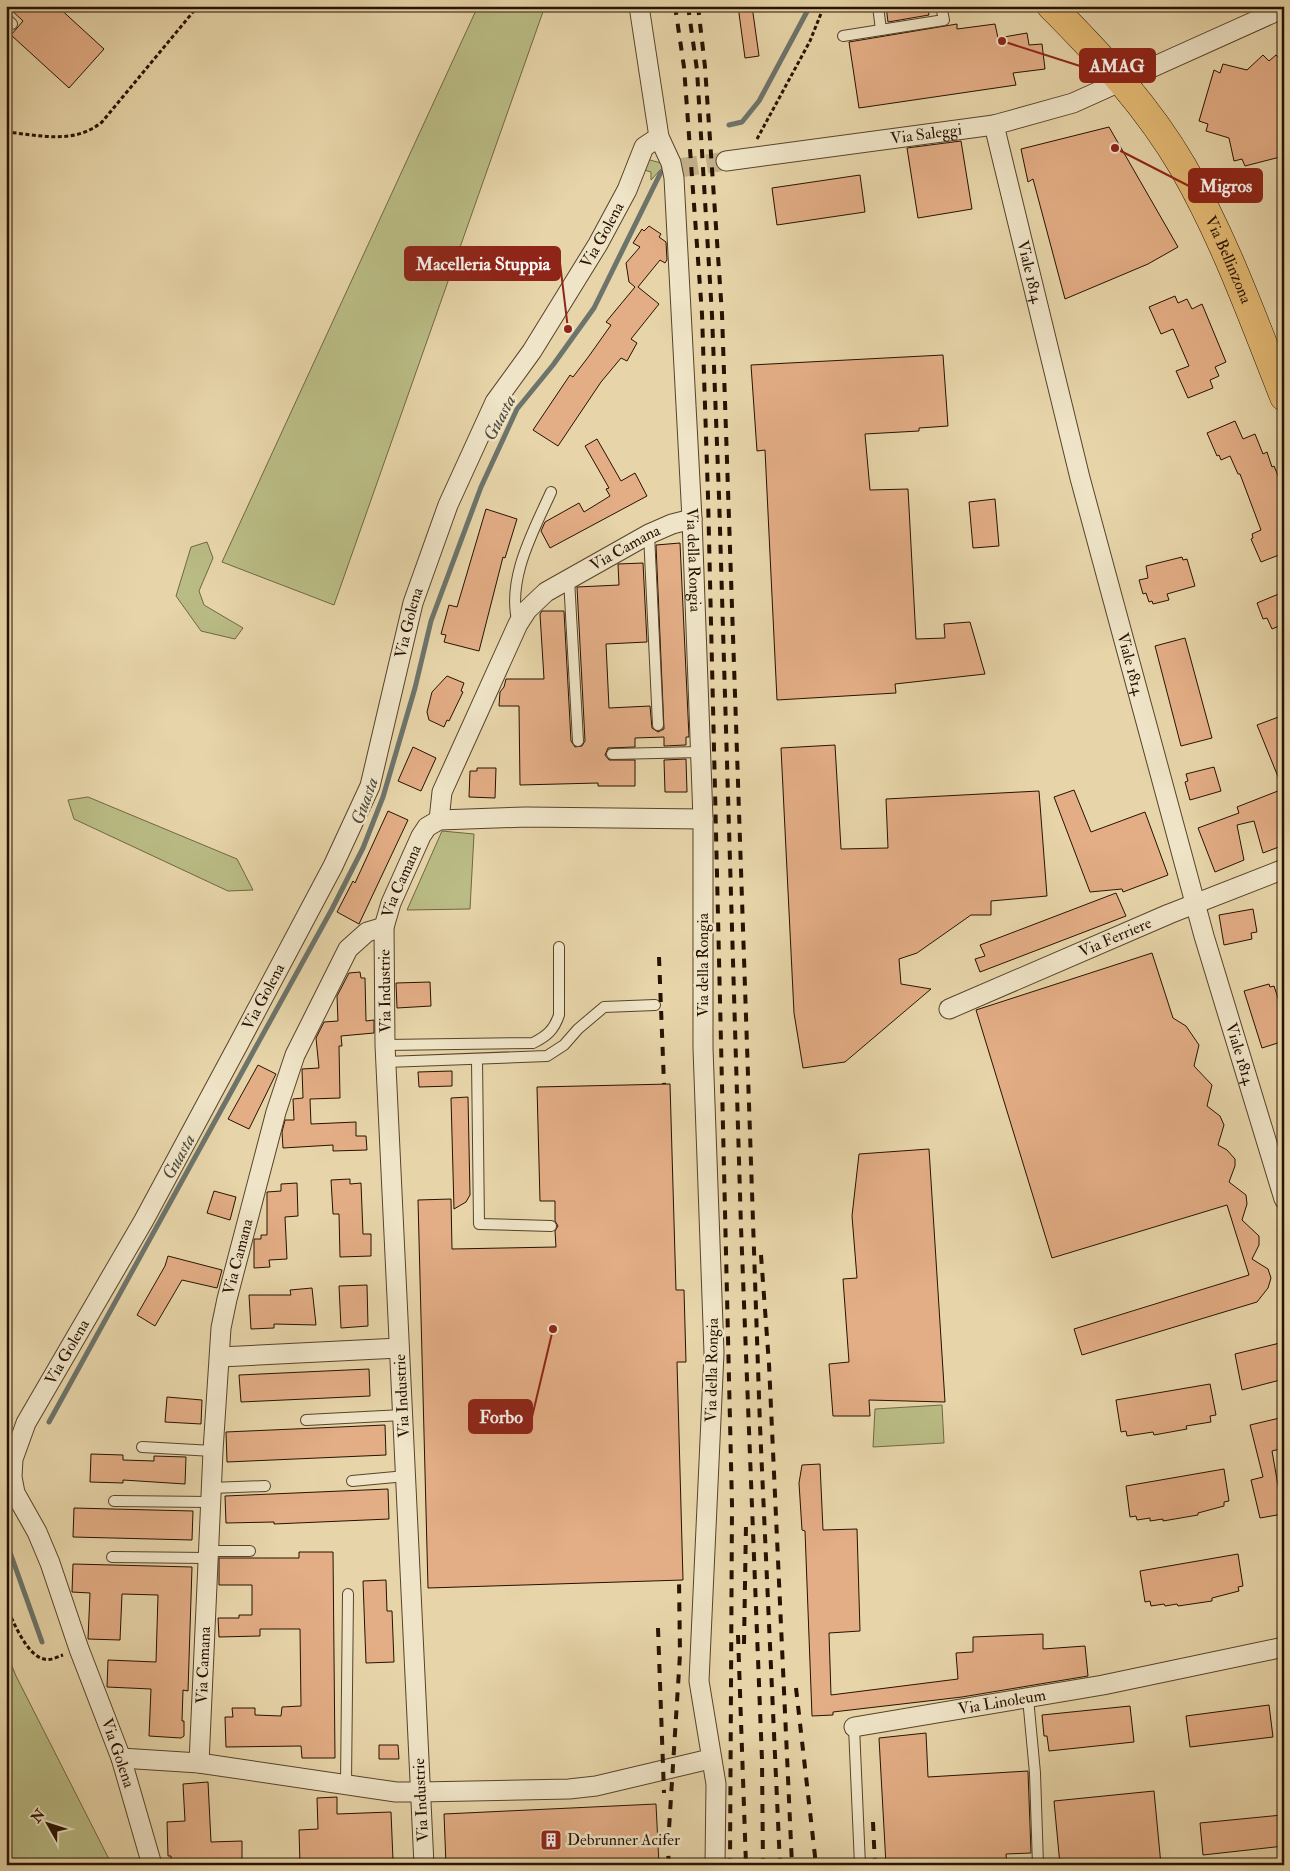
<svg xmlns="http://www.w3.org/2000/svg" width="1290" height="1871" font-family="'IM FELL Double Pica',serif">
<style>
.green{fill:#babc85;stroke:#706742}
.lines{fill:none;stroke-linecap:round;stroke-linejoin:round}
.stream{stroke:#6d746b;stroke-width:5}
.building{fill:#e3ad85;stroke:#271200}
.minor-tunnel{stroke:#c1ae87;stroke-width:19;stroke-dasharray:19 9;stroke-linecap:butt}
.service-casing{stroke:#57432a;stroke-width:12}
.minor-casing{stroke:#57432a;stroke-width:21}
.primary-casing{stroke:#271200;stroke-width:29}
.path{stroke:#271200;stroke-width:3;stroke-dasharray:4 2.5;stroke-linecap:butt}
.service{stroke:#efe4c7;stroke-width:10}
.minor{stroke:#efe4c7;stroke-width:19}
.primary{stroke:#e4ba74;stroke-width:28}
.rail{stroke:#271200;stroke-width:4;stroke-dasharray:9 9;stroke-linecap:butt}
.labels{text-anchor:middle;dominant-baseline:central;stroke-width:5;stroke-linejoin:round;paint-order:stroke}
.street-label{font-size:16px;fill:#271200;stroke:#efe4c7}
.poi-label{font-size:16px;fill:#271200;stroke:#efe4c7;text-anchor:start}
.water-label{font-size:18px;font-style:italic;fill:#504b3f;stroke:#efe4c7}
.leader{fill:none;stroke:#8f2418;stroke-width:2}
.callout-dot{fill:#8f2418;stroke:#efe4c7;stroke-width:2}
.callout{fill:#8f2418;stroke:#8f2418;stroke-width:2}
.callout-label{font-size:18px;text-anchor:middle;font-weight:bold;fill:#fff}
</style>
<rect width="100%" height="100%" fill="#e7d5a9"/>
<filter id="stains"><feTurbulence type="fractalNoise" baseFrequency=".004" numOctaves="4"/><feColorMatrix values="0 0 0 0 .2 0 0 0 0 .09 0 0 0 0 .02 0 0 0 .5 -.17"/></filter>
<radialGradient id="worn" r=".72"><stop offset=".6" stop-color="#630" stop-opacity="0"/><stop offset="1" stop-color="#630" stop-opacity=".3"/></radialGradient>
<g class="green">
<polygon points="478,6 545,6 334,605 222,562"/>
<polygon points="650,160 661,163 662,168 651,180 651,172 641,169"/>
<polygon points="207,542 213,558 199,591 204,605 243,628 235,639 201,631 176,596 191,547"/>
<polygon points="88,797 237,859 253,890 228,891 74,819 68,800"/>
<polygon points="442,831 474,834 470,909 407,910"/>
<polygon points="942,1405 944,1443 873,1447 875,1409"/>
<polygon points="6,1651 16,1676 112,1865 6,1865"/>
</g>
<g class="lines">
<g class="stream">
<polyline points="729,125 742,122 759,101 810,6"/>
<polyline points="49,1422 332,909 363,848 383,797 415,688 431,621 481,487 517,409 553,365 594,308 661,172"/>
<polyline points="6,1541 42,1642"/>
</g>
</g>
<g class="building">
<polygon points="7,6 57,6 104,49 69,88 11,35 23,21"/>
<polygon points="738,6 752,6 759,56 745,58"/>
<polygon points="886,6 927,6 929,15 888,22"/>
<polygon points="957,24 957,29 995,24 998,38 1027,33 1029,45 1042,44 1045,69 1013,73 1016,85 859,108 849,42"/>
<polygon points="1263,55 1269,61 1276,55 1284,63 1284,156 1245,166 1242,159 1234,161 1229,138 1206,131 1208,124 1199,121 1214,70 1220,73 1223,64 1247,70"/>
<polygon points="1109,127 1178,247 1148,264 1065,299 1033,179 1028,182 1021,149"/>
<polygon points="961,141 972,209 918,218 907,148"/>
<polygon points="860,175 865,212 777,225 772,188"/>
<polygon points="649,226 661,234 659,237 666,242 667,260 665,263 660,260 638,287 659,304 631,339 637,343 627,361 621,358 601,382 558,446 533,430 570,375 573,377 589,356 611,325 606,322 635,287 629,282 626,263 640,247 633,243 642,229 644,231"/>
<polygon points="1175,296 1178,303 1187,299 1192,309 1202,304 1226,362 1215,367 1219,376 1210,380 1213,388 1188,398 1176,371 1189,366 1173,329 1161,334 1149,307"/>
<polygon points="943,355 948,426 919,428 919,431 865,434 870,490 908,489 916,639 945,638 944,624 970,622 985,674 895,684 896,693 777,700 765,450 757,451 751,365"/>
<polygon points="1235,421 1243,439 1255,434 1263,454 1267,452 1272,467 1274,466 1284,490 1284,553 1261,562 1251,539 1253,538 1252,534 1261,530 1240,474 1238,474 1230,456 1221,460 1219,455 1217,456 1207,433"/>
<polygon points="597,439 621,481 635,473 647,496 550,548 541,531 545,522 579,503 584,512 610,496 606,489 609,488 585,446"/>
<polygon points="995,499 999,546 973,548 969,502"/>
<polygon points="486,509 517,519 505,558 503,557 479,651 444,642 446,635 441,634 449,605 457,607"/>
<polygon points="680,543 689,737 686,737 686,745 664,746 664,737 635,738 635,747 608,748 605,755 609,760 635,760 635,786 598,786 598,783 520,785 519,706 499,706 500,692 504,687 506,679 544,679 540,614 542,611 564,611 571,741 575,747 582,746 585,741 577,587 619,585 618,564 643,563 647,642 606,644 609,708 650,706 652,728 658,732 664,729 656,545"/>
<polygon points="1182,557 1183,560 1187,559 1195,586 1167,594 1169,600 1153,604 1152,601 1149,602 1146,593 1143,594 1139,580 1148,578 1146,566"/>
<polygon points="1281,593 1284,601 1284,624 1272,629 1267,618 1263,619 1257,603"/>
<polygon points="1185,638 1212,738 1181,746 1155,646"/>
<polygon points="447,676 464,683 461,691 463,692 449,721 447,720 444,727 429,720 427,712 432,692"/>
<polygon points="1284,715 1284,845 1263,853 1254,821 1237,825 1244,860 1215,872 1198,828 1239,813 1237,807 1283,789 1257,725"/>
<polygon points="835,745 841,849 888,848 886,799 1039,791 1047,896 991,901 991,915 971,915 917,953 899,959 901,984 931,989 845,1062 803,1068 794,1013 781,748"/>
<polygon points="413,747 436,758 421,791 398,781"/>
<polygon points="686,759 687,792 665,792 664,760"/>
<polygon points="1214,767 1221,791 1190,800 1185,782 1188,781 1186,774"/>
<polygon points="477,768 496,768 495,798 469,797 470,771 477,771"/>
<polygon points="1074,790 1091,832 1145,812 1168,875 1123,892 1122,889 1090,892 1054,797"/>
<polygon points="388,811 408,820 359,924 337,912 353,881 355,883"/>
<polygon points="1116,893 1126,916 980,972 975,959 985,956 980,945"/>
<polygon points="1253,909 1257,932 1251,933 1252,939 1224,945 1219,915"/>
<polygon points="1152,953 1173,1018 1186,1026 1199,1045 1194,1066 1212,1085 1207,1106 1220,1116 1224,1125 1218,1145 1227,1150 1235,1159 1235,1166 1229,1182 1246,1195 1247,1204 1242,1220 1259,1236 1259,1245 1252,1259 1268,1269 1271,1278 1268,1288 1257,1302 1082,1355 1074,1329 1249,1275 1227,1205 1052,1258 976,1010"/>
<polygon points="360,972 361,978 365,978 366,1021 374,1020 374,1033 341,1036 342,1046 339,1046 340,1098 310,1099 311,1124 356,1122 356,1136 366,1136 367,1150 333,1151 333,1145 283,1148 282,1132 285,1120 294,1120 293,1099 303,1098 302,1069 319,1068 316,1038 324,1022 338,1021 337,996 349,973"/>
<polygon points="430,982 431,1006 397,1008 396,983"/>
<polygon points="1269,984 1270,987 1274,986 1284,1016 1284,1041 1262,1048 1244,991"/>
<polygon points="258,1065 276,1074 249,1129 228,1119"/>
<polygon points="452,1071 452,1086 419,1087 418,1072"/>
<polygon points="670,1084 676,1290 684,1290 686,1362 677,1362 683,1580 428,1588 418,1200 451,1199 452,1249 556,1247 555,1231 558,1226 555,1221 555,1201 540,1201 537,1087"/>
<polygon points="468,1097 470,1195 466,1202 454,1209 451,1098"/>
<polygon points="929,1149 945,1402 869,1400 870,1416 833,1416 829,1364 849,1362 843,1279 857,1278 852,1216 859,1154"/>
<polygon points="350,1179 350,1184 361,1183 363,1234 371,1234 371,1256 340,1257 339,1214 333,1214 331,1180"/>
<polygon points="297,1183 298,1216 285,1217 287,1259 269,1260 270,1267 254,1268 254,1239 261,1239 261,1235 267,1235 267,1192 281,1191 281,1184"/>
<polygon points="214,1191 236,1197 230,1220 207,1213"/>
<polygon points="168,1256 222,1270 217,1288 182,1280 155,1326 137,1315 165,1266"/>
<polygon points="367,1285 368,1326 341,1328 339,1286"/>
<polygon points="312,1288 316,1325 274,1324 274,1328 251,1329 249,1295 291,1295 290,1290"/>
<polygon points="1284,1342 1284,1379 1242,1390 1235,1354"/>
<polygon points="369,1369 370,1396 241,1402 239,1375"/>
<polygon points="1210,1384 1216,1415 1210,1416 1211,1422 1186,1426 1187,1429 1154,1435 1153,1432 1127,1436 1126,1431 1121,1432 1116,1400"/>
<polygon points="167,1397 202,1400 201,1424 165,1422"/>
<polygon points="1284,1417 1284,1448 1272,1451 1283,1514 1260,1518 1251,1480 1263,1477 1250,1425"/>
<polygon points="385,1425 386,1455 227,1462 226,1432"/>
<polygon points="91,1454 123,1455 123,1460 154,1461 154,1456 186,1457 185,1484 123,1480 123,1483 90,1482"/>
<polygon points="820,1464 823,1530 857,1529 860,1631 829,1633 831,1695 958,1679 956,1653 973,1652 973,1637 1043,1634 1043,1649 1085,1646 1088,1676 962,1697 833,1712 833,1715 812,1716 805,1531 802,1530 799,1483 802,1465"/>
<polygon points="1224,1469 1229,1501 1224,1502 1224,1506 1198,1513 1198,1515 1163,1521 1163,1519 1150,1521 1150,1518 1137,1520 1136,1516 1130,1517 1126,1486"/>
<polygon points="388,1489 389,1519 274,1524 274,1522 226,1523 225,1496"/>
<polygon points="74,1508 193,1511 192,1540 73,1537"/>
<polygon points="299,1552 333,1552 335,1758 302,1758 301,1746 226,1747 225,1717 233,1717 232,1708 255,1708 255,1715 281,1716 282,1707 301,1706 300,1629 260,1629 260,1636 219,1637 218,1618 239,1618 239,1615 252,1615 252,1585 219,1585 219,1558 299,1558"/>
<polygon points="1238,1554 1243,1586 1238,1587 1239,1591 1212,1598 1212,1601 1178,1606 1177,1604 1165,1606 1164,1604 1151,1606 1150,1601 1145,1602 1140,1571"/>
<polygon points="73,1564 192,1567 188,1691 183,1690 182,1721 184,1721 184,1736 181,1738 149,1736 151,1689 107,1687 108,1660 156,1662 158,1595 122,1594 120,1640 88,1639 90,1593 72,1592"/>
<polygon points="386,1580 387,1611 392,1611 394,1662 366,1663 363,1581"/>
<polygon points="1269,1705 1273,1737 1190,1747 1186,1716"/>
<polygon points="1130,1706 1134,1742 1049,1751 1047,1736 1044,1736 1042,1715"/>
<polygon points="926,1733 928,1777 1028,1771 1031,1853 1006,1854 1007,1865 886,1865 879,1738"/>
<polygon points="379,1745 398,1745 399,1759 379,1759"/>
<polygon points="208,1782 211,1842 242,1841 242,1865 171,1865 171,1856 168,1856 167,1822 185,1821 183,1784"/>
<polygon points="1154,1791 1161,1865 1060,1865 1054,1801"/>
<polygon points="337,1797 337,1814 391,1812 393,1860 300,1865 299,1830 318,1829 317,1798"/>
<polygon points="656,1804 659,1865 446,1865 444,1814"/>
<polygon points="1282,1815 1284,1846 1203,1855 1200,1823"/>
</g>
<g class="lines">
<polyline class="minor-tunnel" points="679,168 726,161"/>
<g class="service-casing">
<g id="service">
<polyline points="878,6 881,30"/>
<polyline points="6,18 12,24"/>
<polyline points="843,36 944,20 941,6"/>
<polyline points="649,534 658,725"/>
<polyline points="569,579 578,741"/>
<path d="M518,624C506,580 533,532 551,492"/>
<polyline points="612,754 701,752"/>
<path d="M385,1045L533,1043C547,1036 554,1030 559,1015V947"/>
<polyline points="477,1060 479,1224 551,1226"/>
<polyline points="386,1062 547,1056 564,1045 578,1029 604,1007 655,1005"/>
<polyline points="306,1420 403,1415"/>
<polyline points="142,1447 213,1451"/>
<polyline points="352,1481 406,1476"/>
<polyline points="211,1488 265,1486"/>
<polyline points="114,1501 210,1502"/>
<polyline points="207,1551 250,1551"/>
<polyline points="112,1557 207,1558"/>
<polyline points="1028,1698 1035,1773 1038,1865"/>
<polyline points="854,1727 860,1865"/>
<polyline points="346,1784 348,1594"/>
</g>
</g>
<g class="minor-casing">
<g id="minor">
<path id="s1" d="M639,6L659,137L671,163L674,178L692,519L703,819V1048L714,1353L699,1681L716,1784L715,1865"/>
<path id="s2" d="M994,125L1080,478L1204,936L1284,1199"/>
<path id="s3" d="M726,161L994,125L1073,103L1284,8"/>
<path id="s4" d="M439,820L442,792L518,624L527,610L546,592L649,534L672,524L692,519"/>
<path id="s5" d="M949,1009L1169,914L1284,869"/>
<polyline points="220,1357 399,1348"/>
<path id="s6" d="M854,1727L1103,1685L1284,1647"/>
<polyline points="121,1758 199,1763 396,1792 420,1792 569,1789 596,1786 710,1759"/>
<path id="s7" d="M199,1763L213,1451L221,1328L227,1299L276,1112L295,1055L348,949L367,932L384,927"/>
<path id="s8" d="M152,1865L121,1758L79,1649L50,1563L37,1532L15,1493L12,1477L13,1459L26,1423L144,1220L238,1045L333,866L370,786L413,603L448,505L495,402L532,351L598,244L627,190L644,147L659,137"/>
<path id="s9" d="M424,1865L385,1045L384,927L391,903L421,836L427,827L439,820L526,817L703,819"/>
</g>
</g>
<g class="primary-casing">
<g id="primary">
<path id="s10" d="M1051,6C1100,55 1148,107 1183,167C1225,240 1253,319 1284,397"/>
</g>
</g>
<g class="path">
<path d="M6,132C40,135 74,145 102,122L198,6"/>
<polyline points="757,139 810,41 824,6"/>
<path d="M6,1606C13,1621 27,1656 44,1659C50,1661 57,1657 63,1655"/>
</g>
<use href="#service" class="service"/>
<use href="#minor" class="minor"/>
<use href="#primary" class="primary"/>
<g class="rail">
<polyline points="675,6 684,67 702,314 708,496 732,1505 730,1865"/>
<polyline points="688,6 697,70 712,315 719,496 741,1227 762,1760 763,1865"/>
<polyline points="698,6 705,67 722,314 760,1426 780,1865"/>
<polyline points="659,957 664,1084"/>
<polyline points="761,1255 769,1364 792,1865"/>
<polyline points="658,1628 664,1793"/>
<polyline points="738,1635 746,1865"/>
<polyline points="744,1644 746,1524"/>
<polyline points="796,1688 816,1865"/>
<polyline points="873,1822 875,1865"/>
<polyline points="667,1838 669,1865"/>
<polyline points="668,1845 680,1654 679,1580"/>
</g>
</g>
<defs>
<g id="building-square" transform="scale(1.125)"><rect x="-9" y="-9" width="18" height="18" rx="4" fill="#8f2418" stroke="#efe4c7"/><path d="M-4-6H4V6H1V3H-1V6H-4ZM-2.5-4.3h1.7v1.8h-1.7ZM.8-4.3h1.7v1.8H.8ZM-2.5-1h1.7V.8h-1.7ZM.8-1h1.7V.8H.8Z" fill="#fff"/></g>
</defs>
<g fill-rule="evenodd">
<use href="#building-square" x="551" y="1840"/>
</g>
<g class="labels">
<g class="street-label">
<text stroke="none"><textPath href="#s3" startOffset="202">Via Saleggi</textPath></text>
<text stroke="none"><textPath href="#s8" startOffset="1798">Via Golena</textPath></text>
<text stroke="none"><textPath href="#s10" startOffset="312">Via Bellinzona</textPath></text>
<text stroke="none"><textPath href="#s2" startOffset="151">Viale 1814</textPath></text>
<text stroke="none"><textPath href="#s4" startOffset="346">Via Camana</textPath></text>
<text stroke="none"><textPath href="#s1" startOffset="559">Via della Rongia</textPath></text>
<text stroke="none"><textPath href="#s8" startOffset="1362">Via Golena</textPath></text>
<text stroke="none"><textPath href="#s2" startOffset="556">Viale 1814</textPath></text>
<text stroke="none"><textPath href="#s9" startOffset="988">Via Camana</textPath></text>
<text stroke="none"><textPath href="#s5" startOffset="181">Via Ferriere</textPath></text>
<text transform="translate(703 965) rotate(-90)">Via della Rongia</text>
<text transform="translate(385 991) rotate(-91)">Via Industrie</text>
<text stroke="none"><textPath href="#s8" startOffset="958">Via Golena</textPath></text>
<text stroke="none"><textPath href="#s2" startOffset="961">Viale 1814</textPath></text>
<text stroke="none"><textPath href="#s7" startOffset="509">Via Camana</textPath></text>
<text stroke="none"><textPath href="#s8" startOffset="552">Via Golena</textPath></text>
<text transform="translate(712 1370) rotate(-89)">Via della Rongia</text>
<text transform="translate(402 1396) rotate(-93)">Via Industrie</text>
<text stroke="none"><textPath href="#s7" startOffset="98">Via Camana</textPath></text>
<text stroke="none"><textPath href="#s6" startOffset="150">Via Linoleum</textPath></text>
<text transform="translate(118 1753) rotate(71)">Via Golena</text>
<text transform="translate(421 1800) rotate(-93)">Via Industrie</text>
</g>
<g class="poi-label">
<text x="567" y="1840">Debrunner Acifer</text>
</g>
<g class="water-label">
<text transform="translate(500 418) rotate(-62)">Guasta</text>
<text transform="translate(365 801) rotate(-70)">Guasta</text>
<text transform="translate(179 1157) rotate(-61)">Guasta</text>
</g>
</g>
<path class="leader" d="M1002 41L1080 66M1115 148L1189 186M568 329L560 263M553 1329L532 1417"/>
<g class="callout-dot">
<circle cx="1002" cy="41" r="5"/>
<circle cx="1115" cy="148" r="5"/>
<circle cx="568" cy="329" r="5"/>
<circle cx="553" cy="1329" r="5"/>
</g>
<g class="callout">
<rect x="1080" y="49" width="75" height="33" rx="5"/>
<rect x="1189" y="169" width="73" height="33" rx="5"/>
<rect x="405" y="247" width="155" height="33" rx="5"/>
<rect x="469" y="1400" width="63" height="33" rx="5"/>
</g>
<g class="callout-label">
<text x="1117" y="72">AMAG</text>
<text x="1226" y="192">Migros</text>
<text x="483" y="270">Macelleria Stuppia</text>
<text x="501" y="1423">Forbo</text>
</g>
<rect width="1290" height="1871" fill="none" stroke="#e7d5a9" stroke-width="25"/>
<rect x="8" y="8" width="1275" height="1856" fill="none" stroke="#271200" stroke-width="2.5"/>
<rect x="12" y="12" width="1265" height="1846" fill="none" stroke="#271200"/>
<g transform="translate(48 1824) rotate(309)" stroke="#efe4c7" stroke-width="4" paint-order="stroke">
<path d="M0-4L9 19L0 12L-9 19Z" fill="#271200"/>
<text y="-8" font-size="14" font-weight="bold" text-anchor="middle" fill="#271200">N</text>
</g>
<rect width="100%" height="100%" filter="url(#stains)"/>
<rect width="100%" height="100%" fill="url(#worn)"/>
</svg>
